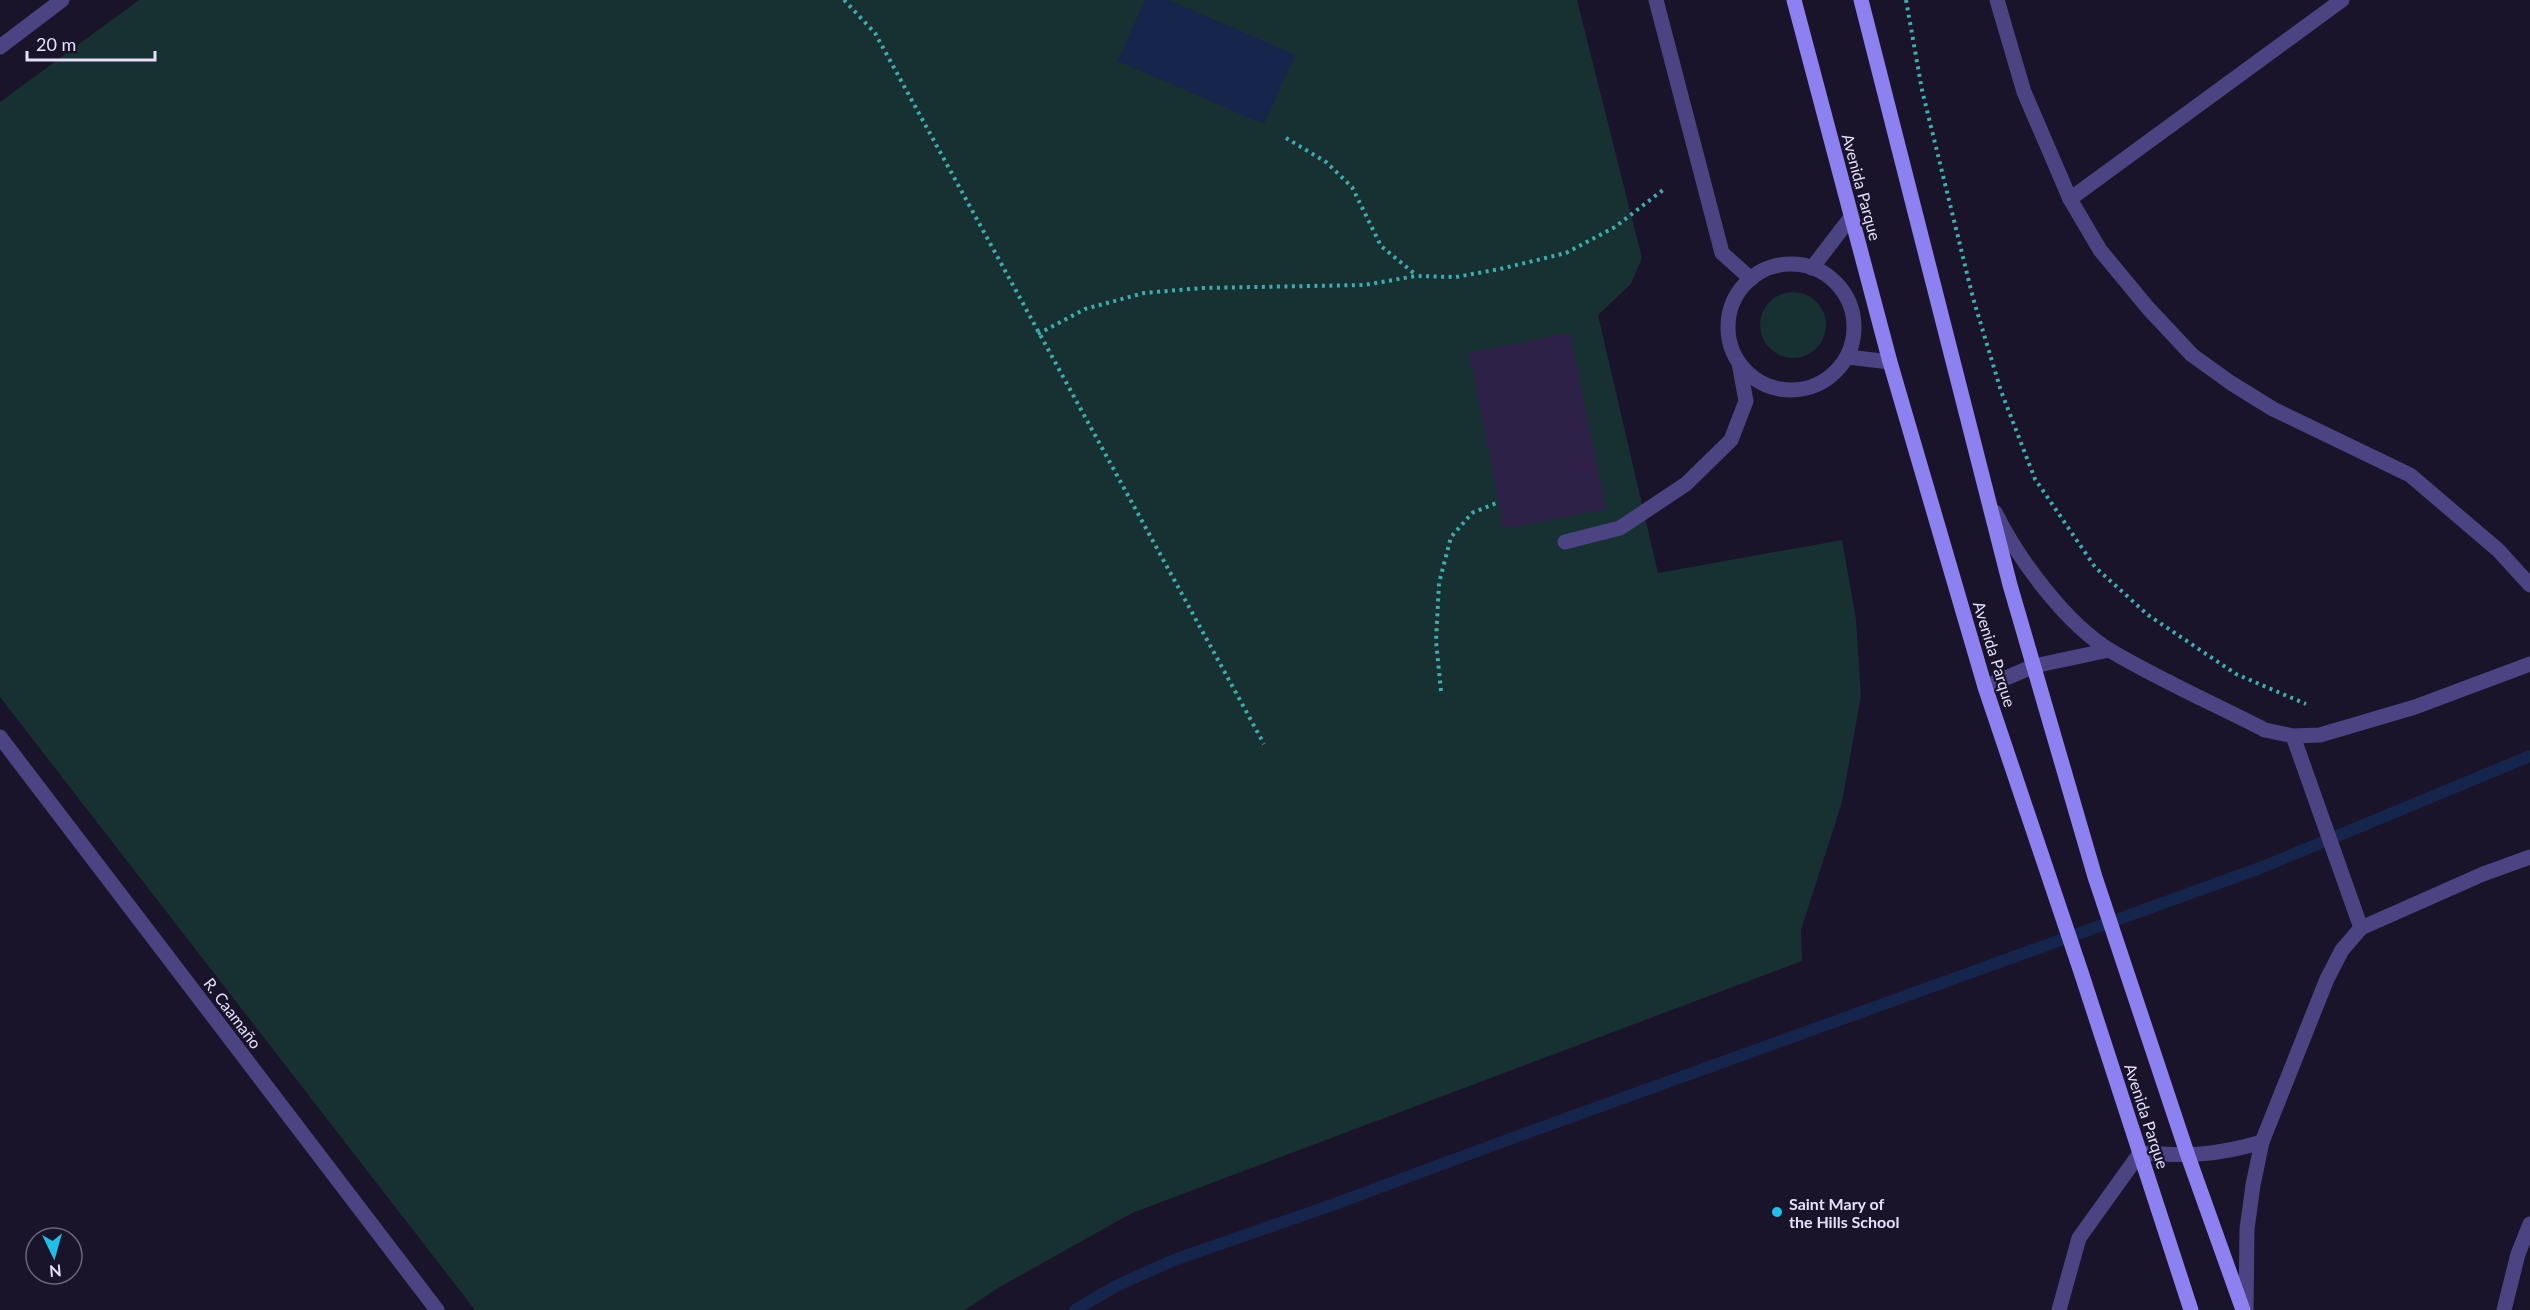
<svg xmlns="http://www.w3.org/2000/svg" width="2530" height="1310" font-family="Lato,sans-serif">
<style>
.green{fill:#173032}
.water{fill:#15254b}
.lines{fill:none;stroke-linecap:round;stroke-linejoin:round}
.stream{stroke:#15254b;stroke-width:12}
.building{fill:#2d2148}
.path{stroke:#3eacb0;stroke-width:4;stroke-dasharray:3 4.5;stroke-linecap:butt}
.lane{stroke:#4c4482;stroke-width:15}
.street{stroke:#4c4482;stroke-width:15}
.secondary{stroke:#8d80f1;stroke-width:15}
.poi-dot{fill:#1fc0e7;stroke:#191429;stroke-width:2}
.labels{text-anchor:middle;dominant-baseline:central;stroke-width:4.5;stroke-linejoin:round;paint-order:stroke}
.street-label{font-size:16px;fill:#e5dffc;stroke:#191429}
.poi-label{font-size:16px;font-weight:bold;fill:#e5dffc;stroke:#191429;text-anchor:start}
</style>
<rect width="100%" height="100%" fill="#191429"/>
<g class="green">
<polygon points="139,0 1577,0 1642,258 1631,284 1598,315 1658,573 1842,540 1856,619 1861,696 1842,802 1801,930 1802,961 1132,1213 998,1288 965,1310 475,1310 0,697 0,102"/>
<circle cx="1793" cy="325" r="33"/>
</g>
<polygon class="water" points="1145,0 1169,0 1295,55 1264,124 1118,61"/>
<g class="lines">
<polyline class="stream" points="1075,1310 1118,1285 1174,1260 1332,1205 1499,1143 2260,868 2530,756"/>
</g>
<polygon class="building" points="1570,333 1606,509 1504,529 1469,353"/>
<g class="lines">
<g class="path">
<polyline points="844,0 875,33 1264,744"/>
<polyline points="1906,0 1922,90 1973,298 2001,391 2035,479 2095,567 2148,615 2236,674 2306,704"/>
<polyline points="1286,138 1326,162 1352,187 1381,246 1416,275"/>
<polyline points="1038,334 1085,309 1144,293 1202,288 1364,285 1416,276 1456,277 1500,269 1566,253 1615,227 1663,190"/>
<polyline points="1441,691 1436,641 1439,583 1451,537 1472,513 1499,502"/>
</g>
<g class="lane">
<polyline points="1656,0 1722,253 1751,279"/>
<circle cx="1791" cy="327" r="63"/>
<polyline points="1812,268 1851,217"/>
<polyline points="1848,357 1890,362"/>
<polyline points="1565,542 1620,528 1686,484 1731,440 1746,401 1739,363"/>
<polyline points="2059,1310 2079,1238 2140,1153"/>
</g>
<g class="street">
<polyline points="1997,0 2024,92 2070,199 2100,250 2148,308 2192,355 2231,383 2273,409 2410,475 2498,550 2530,585"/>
<polyline points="0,47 62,0"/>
<polyline points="2070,199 2342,0"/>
<path d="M1995,512C2018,559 2066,624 2111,651C2160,680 2214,704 2265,730L2293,736L2320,735L2415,707L2530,664"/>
<polyline points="1985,687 2034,666 2109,650"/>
<polyline points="2293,736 2361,928"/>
<polyline points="0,737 437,1310"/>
<path d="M2140,1153C2189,1156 2214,1156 2262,1142"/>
<polyline points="2246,1310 2247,1229 2253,1185 2262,1142 2327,979 2342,950 2361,928 2483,874 2530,857"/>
<polyline points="2504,1310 2518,1254 2530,1224"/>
</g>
<g class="secondary">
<polyline points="1794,0 1890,362 1985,687 2081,972 2191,1310"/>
<polyline points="1861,0 2010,585 2095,877 2188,1156 2243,1310"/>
</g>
</g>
<circle class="poi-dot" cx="1777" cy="1212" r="6"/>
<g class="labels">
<g class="street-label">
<text transform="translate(1862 187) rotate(75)">Avenida Parque</text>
<text transform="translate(1995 654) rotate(73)">Avenida Parque</text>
<text transform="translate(233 1013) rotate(53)">R. Caamaño</text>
<text transform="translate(2147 1116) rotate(72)">Avenida Parque</text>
</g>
<g class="poi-label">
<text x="1789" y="1203">Saint Mary of<tspan x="1789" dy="18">the Hills School</tspan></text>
</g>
</g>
<g transform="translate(54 1256) rotate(175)"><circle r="28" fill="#191429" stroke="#6b657d" stroke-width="1.5"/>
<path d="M0-4.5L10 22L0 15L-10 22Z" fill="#1fc0e7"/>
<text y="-9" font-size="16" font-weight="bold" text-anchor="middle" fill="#e5dffc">N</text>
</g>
<path d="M27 51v9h128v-9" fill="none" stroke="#e5dffc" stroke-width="3"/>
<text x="36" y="51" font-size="18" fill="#e5dffc" stroke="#191429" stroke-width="4.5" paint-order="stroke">20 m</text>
</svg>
